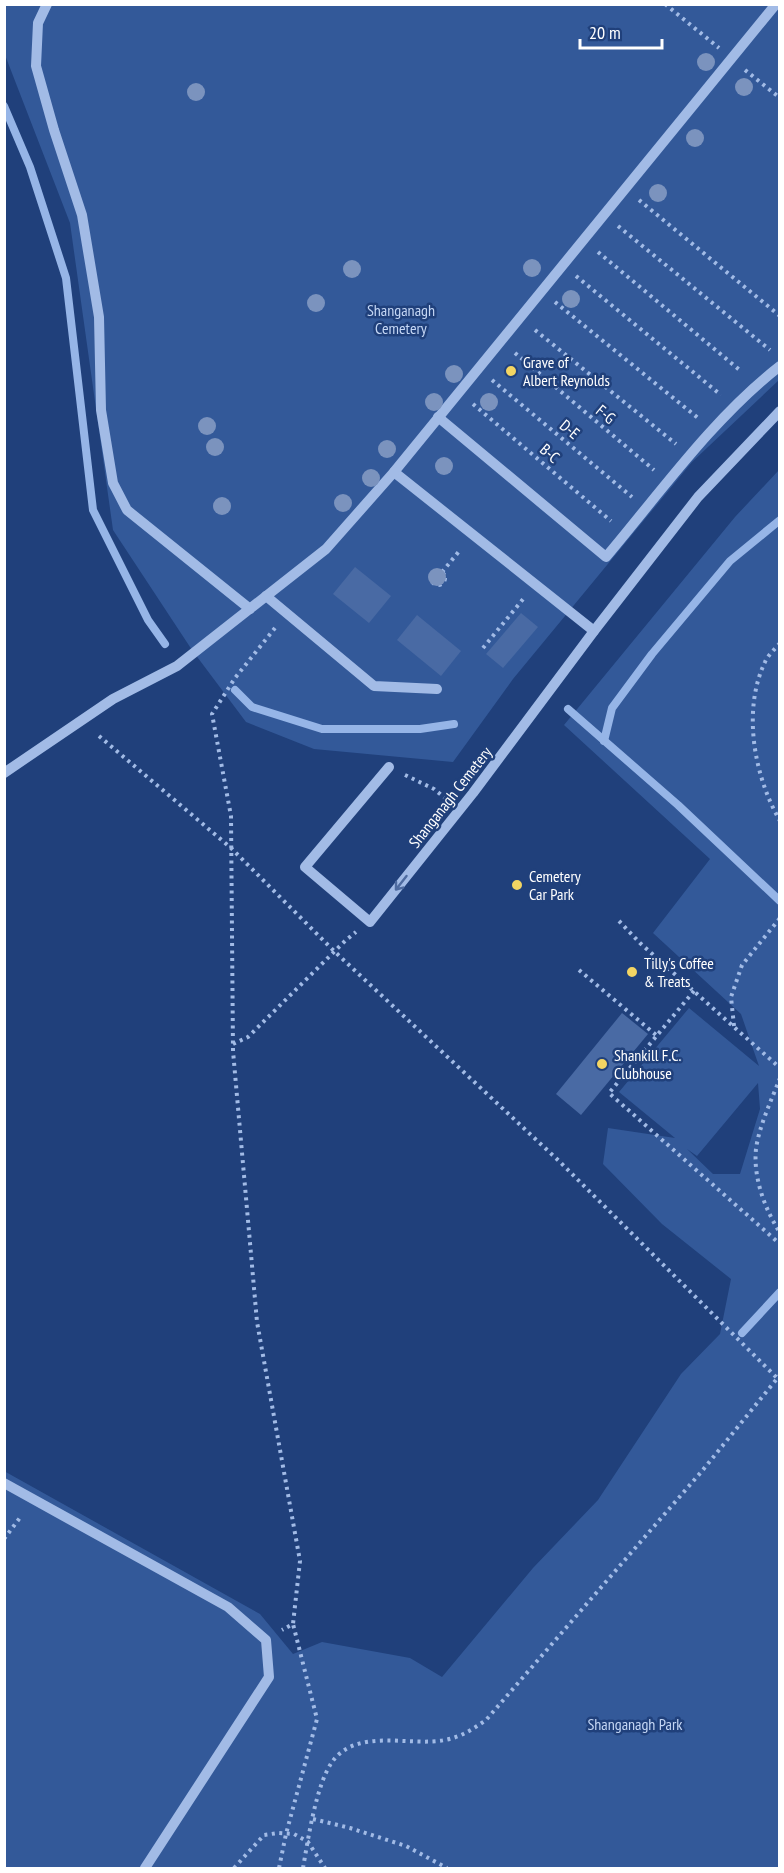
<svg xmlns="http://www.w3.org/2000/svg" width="784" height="1873" font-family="'PT Sans Narrow',sans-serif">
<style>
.green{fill:#335999;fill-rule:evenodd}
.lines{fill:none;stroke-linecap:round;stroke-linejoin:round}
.stream{stroke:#96b5e7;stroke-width:8}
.building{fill:#496aa4}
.path{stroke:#a2bbe6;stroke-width:4;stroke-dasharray:3 4.5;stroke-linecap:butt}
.minor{stroke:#a2bbe6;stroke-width:10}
.tree{fill:#7b93be}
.oneway{stroke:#4e6ba0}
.poi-dot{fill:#f3d563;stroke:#20407b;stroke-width:2}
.labels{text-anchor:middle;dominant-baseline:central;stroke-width:5;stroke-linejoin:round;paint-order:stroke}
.park-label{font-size:16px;fill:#c5d7f5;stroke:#20407b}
.poi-label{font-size:16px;fill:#fff;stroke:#20407b;text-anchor:start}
.street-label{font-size:16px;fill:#fff;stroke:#20407b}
</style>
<rect width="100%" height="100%" fill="#20407b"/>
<g class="green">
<polygon points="5,5 779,5 779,380 692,462 513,679 453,762 314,749 246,722 192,650 113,530 70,223 5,55"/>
<path d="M779,470V1868H5L4,1471L260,1614L293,1654L322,1642L410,1658L442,1677L533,1568L598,1500L681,1374L720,1334L731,1279L662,1224L603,1164L608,1128L675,1138L619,1092L689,1008L759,1066L741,1014L653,933L710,859L564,725L735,517ZM758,1083L760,1109L740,1174H713L687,1149L697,1156Z"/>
</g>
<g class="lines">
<g class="stream">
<polyline points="4,106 30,167 66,278 93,510 148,620 165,644"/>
<polyline points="235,690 252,707 322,729 420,729 454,724"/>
<polyline points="568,709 678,805 780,901"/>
<polyline points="604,741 612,708 652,654 730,561 780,520"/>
<polyline points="742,1333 780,1292"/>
</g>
</g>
<g class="building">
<polygon points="355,567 391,596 369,623 333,594"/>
<polygon points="521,613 538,627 503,668 486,654"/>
<polygon points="417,615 461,651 441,676 397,640"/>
<polygon points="622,1013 648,1034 581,1115 556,1094"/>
</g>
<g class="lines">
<g class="path">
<polyline points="665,4 719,48"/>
<polyline points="745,70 780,98"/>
<polyline points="639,200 780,316"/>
<polyline points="618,226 770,350"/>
<polyline points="598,252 742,372"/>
<polyline points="576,276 721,395"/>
<polyline points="555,302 698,418"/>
<polyline points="535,330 676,444"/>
<polyline points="515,353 654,470"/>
<polyline points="492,380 632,497"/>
<polyline points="473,404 611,521"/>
<circle cx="438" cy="578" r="7"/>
<polyline points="442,572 461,549"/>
<polyline points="275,628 235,678 212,714 231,816 233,1051 257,1322 300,1561 293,1624 282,1630"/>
<path d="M780,643C775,649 768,655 765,662C742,710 754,776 780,821"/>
<polyline points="483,648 524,598"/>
<polyline points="99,736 231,848 334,951 560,1162 777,1378"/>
<polyline points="405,775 434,789 445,798"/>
<polyline points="619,921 640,943 780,1068"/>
<polyline points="579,970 656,1035"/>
<polyline points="694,991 609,1093 780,1244"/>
<polyline points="734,1026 731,997 742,965 780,918"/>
<polyline points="233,1044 248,1037 346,940 356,932"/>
<path d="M780,1078C772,1099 759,1126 756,1149C753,1178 765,1209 780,1233"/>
<polyline points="4,1539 22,1515"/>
<polyline points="313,1819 350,1828 406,1846 447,1868"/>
<polyline points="234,1868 264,1835 278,1833 294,1834 308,1842 325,1868"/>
<polyline points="279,1868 286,1834 317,1719 293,1624"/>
<path d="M303,1868C308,1840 316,1785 332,1762C357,1727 410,1747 445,1740C461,1737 473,1729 486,1720L702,1471L780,1375"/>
</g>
<g class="minor">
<polyline points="47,4 38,23 36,66 54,130 82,215 99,317 101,410 113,483 127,510 250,609"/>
<path d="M438,417L606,557C660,493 714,417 780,366"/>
<polyline points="266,596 374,686 437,689"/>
<polyline points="594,631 394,472 776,4"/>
<polyline points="389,767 305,867 370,922 473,793 594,631 698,497 780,411"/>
<polyline points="4,773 113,699 177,666 326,549 394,472"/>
<polyline points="4,1483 228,1607 266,1640 269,1677 145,1868"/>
</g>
</g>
<g class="tree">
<circle cx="706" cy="62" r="9"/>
<circle cx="744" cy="87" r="9"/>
<circle cx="196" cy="92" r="9"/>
<circle cx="695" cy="138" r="9"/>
<circle cx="658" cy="193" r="9"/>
<circle cx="532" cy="268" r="9"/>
<circle cx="352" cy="269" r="9"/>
<circle cx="571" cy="299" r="9"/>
<circle cx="316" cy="303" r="9"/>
<circle cx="454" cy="374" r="9"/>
<circle cx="434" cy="402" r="9"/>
<circle cx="489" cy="402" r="9"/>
<circle cx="207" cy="426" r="9"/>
<circle cx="215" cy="447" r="9"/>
<circle cx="387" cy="449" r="9"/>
<circle cx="444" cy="466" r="9"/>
<circle cx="371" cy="478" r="9"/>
<circle cx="343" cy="503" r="9"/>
<circle cx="222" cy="506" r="9"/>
<circle cx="437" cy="577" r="9"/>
</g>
<defs><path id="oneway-shaft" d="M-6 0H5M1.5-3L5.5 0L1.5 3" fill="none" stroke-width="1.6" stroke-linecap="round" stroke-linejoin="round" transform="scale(1.5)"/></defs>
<use class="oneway" href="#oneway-shaft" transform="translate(401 883) rotate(128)"/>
<g class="poi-dot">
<circle cx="511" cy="371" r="6"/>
<circle cx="517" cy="885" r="6"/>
<circle cx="632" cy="972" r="6"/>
<circle cx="602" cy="1064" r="6"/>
</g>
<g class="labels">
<g class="park-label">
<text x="401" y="310">Shanganagh<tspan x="401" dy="18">Cemetery</tspan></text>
<text x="635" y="1724">Shanganagh Park</text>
</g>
<g class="poi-label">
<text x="523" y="362">Grave of<tspan x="523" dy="18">Albert Reynolds</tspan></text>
<text x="529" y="876">Cemetery<tspan x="529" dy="18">Car Park</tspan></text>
<text x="644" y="963">Tilly's Coffee<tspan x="644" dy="18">&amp; Treats</tspan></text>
<text x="614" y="1055">Shankill F.C.<tspan x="614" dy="18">Clubhouse</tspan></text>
</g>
<g class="street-label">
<text transform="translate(606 414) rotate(40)">F-G</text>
<text transform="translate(570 429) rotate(40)">D-E</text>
<text transform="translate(550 453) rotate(40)">B-C</text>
<text transform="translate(450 797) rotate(-52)">Shanganagh Cemetery</text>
</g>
</g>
<rect width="784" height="1873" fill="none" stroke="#ffffff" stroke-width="12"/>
<path d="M580 39v9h82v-9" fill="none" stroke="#ffffff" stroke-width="3"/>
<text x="589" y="39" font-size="18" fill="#ffffff" stroke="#20407b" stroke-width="4.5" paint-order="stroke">20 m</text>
</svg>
